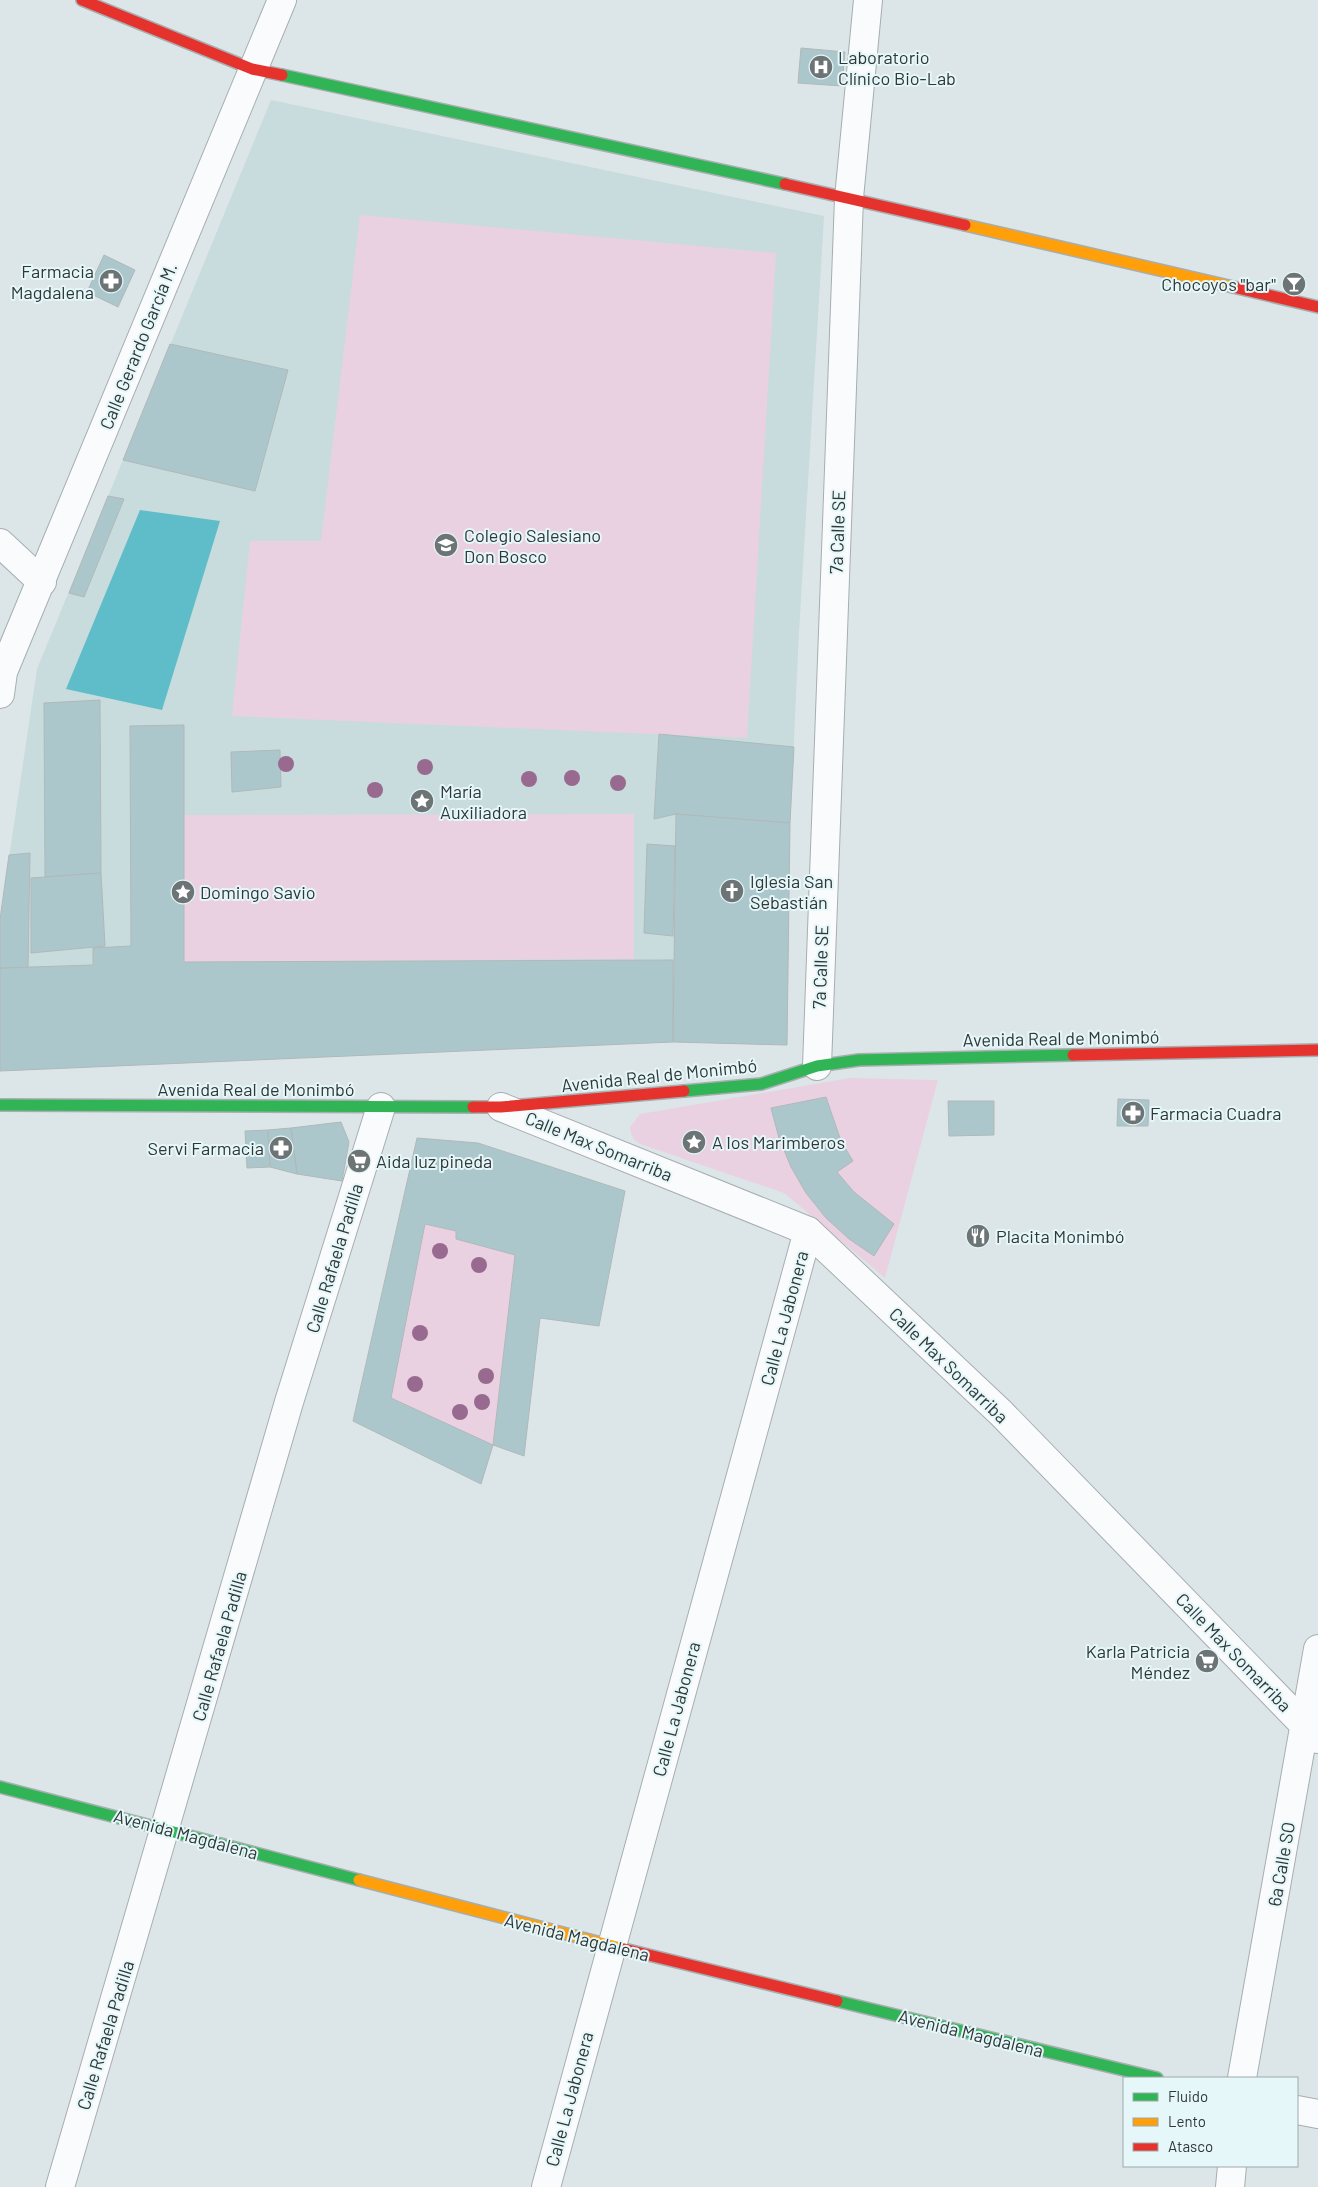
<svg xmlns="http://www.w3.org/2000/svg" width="1318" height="2187" font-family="Barlow,sans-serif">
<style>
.built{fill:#c8dbdd}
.green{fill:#ead1e2}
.water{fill:#5fbdc9}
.building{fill:#acc7cb;stroke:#b1b8b9;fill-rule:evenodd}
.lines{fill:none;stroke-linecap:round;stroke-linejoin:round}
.street-casing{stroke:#a7aeb0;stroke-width:30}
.fast-casing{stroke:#a7aeb0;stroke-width:14}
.slow-casing{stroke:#a7aeb0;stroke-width:14}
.jam-casing{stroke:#a7aeb0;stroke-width:14}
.street{stroke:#fafbfc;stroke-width:28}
.fast{stroke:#30b455;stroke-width:11}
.slow{stroke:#ff9f0a;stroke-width:11}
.jam{stroke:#e5322d;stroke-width:11}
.tree{fill:#996a90}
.labels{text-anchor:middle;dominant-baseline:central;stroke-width:4;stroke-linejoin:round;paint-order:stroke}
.poi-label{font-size:18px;fill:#303738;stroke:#e5f7f9;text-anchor:start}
.street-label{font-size:18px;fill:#303738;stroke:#e5f7f9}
</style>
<rect width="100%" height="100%" fill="#dce6e8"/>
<polygon class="built" points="271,100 824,216 799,632 790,823 787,1045 673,1042 0,1071 0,919 37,669"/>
<g class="green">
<polygon points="360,215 776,253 747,738 232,716 250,541 321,541"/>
<polygon points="634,814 634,959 184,962 183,815"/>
<path d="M850,1078L938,1080L885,1278L784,1193L643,1145C633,1141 631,1136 630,1127L640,1114Z"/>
<polygon points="425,1224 456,1231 456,1239 515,1255 493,1445 391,1398"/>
</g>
<polygon class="water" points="140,510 220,521 162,710 66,689"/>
<g class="building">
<polygon points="801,48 845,52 842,86 798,83"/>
<polygon points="104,255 135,270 118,307 87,292"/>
<polygon points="170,344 288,370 255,491 123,460"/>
<polygon points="108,496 124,499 84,597 69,593"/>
<polygon points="100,700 101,873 45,877 44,703"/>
<polygon points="184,725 184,962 673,960 673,1042 0,1071 0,968 93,965 93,948 131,946 130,726"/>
<polygon points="659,734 794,747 790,823 676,814 654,819"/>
<polygon points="280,750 281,787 232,792 231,752"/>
<polygon points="676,814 790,823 787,1045 673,1042"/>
<polygon points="647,844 675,846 673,936 644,933"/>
<polygon points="30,853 28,967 0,968 0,919 9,855"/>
<polygon points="101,873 105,946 31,953 31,878"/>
<polygon points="826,1097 841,1141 853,1161 837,1172 854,1192 894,1224 874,1256 849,1239 826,1218 806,1193 791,1167 779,1138 771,1108"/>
<polygon points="1118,1099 1149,1100 1148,1126 1117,1126"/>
<polygon points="948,1101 994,1101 994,1135 949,1136"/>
<polygon points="341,1122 349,1142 342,1181 297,1174 291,1128"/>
<polygon points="291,1128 297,1174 270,1167 268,1130"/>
<polygon points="268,1130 270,1167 247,1168 245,1131"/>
<path d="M417,1138L478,1143L625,1191L599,1326L540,1318L524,1456L493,1445L481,1484L353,1421ZM425,1224L456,1231V1239L515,1255L493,1445L391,1398Z"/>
</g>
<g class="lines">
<g class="street-casing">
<g id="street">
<polyline points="0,543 42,582"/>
<polyline points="0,694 3,672 282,0"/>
<polyline points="817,1066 849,198 868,0"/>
<polyline points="501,1107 808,1231 1001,1413 1318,1739"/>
<polyline points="1242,2078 1318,1649"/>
<polyline points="1297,2110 1318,2114"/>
<polyline points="60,2187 289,1402 381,1107"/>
<polyline points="546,2187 808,1231"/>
<polyline points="1230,2187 1232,2166"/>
</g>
</g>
<g class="fast-casing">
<g id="fast">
<polyline points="282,75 785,184"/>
<polyline points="684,1091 761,1084 817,1066 859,1060 1073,1055"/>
<polyline points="0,1105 473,1107"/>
<polyline points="0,1787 359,1880"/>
<polyline points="837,2001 1157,2078"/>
</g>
</g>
<g class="slow-casing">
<g id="slow">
<polyline points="965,225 1233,287"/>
<polyline points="359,1880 624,1949"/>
</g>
</g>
<g class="jam-casing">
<g id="jam">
<polyline points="82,0 252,69 282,75"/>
<polyline points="785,184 965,225"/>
<polyline points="1233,287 1318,307"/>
<polyline points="1073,1055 1318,1050"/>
<polyline points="473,1107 501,1107 684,1091"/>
<polyline points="624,1949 837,2001"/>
</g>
</g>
<use href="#street" class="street"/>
<use href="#fast" class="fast"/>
<use href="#slow" class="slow"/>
<use href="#jam" class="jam"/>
</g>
<g class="tree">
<circle cx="286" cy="764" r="8"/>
<circle cx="425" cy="767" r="8"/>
<circle cx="572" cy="778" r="8"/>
<circle cx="529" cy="779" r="8"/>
<circle cx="618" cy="783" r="8"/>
<circle cx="375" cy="790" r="8"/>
<circle cx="440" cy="1251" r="8"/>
<circle cx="479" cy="1265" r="8"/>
<circle cx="420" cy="1333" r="8"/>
<circle cx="486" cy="1376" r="8"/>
<circle cx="415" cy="1384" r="8"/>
<circle cx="482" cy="1402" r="8"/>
<circle cx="460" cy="1412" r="8"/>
</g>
<defs>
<g id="hospital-disc" transform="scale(1.25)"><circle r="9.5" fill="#6c7476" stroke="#e5f7f9"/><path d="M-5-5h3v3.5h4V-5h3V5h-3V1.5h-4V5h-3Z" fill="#fff"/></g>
<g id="pharmacy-disc" transform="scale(1.25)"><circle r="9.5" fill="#6c7476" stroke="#e5f7f9"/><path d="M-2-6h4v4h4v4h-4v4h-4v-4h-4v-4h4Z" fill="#fff"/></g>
<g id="bar-disc" transform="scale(1.25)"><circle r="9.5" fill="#6c7476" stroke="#e5f7f9"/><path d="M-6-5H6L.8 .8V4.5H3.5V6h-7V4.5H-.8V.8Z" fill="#fff"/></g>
<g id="school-disc" transform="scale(1.25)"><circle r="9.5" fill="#6c7476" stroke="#e5f7f9"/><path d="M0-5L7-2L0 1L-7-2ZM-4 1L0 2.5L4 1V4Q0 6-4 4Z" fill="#fff"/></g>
<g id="sight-disc" transform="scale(1.25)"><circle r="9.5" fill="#6c7476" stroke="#e5f7f9"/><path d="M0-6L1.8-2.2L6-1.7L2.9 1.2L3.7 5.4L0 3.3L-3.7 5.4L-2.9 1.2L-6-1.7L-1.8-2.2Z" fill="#fff"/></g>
<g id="church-disc" transform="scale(1.25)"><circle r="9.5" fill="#6c7476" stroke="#e5f7f9"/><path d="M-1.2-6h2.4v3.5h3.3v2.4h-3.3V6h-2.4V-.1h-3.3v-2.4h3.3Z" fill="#fff"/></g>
<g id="supermarket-disc" transform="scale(1.25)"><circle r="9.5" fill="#6c7476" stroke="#e5f7f9"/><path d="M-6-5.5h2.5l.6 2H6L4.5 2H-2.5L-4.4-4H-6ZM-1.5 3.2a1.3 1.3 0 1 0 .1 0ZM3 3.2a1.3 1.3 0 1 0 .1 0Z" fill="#fff"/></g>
<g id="restaurant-disc" transform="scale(1.25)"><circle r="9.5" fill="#6c7476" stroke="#e5f7f9"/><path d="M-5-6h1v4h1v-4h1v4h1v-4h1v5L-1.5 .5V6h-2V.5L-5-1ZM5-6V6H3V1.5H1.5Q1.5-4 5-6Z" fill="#fff"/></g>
</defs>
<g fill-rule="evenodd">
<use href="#hospital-disc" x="821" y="67"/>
<use href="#pharmacy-disc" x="111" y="281"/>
<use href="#bar-disc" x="1294" y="284"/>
<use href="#school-disc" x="446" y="545"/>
<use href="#sight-disc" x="422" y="801"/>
<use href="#church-disc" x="732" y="891"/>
<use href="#sight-disc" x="183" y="892"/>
<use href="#pharmacy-disc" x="1133" y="1113"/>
<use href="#sight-disc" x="694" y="1142"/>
<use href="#pharmacy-disc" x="281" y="1148"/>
<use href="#supermarket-disc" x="359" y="1161"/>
<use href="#restaurant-disc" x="978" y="1236"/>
<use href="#supermarket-disc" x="1207" y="1661"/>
</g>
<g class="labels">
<g class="poi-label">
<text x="838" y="57">Laboratorio<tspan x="838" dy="21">Clínico Bio-Lab</tspan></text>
<text x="94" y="271" text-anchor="end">Farmacia<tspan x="94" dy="21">Magdalena</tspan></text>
<text x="1276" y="284" text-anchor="end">Chocoyos "bar"</text>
<text x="464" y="535">Colegio Salesiano<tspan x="464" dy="21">Don Bosco</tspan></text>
<text x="440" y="791">María<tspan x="440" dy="21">Auxiliadora</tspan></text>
<text x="750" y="881">Iglesia San<tspan x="750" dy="21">Sebastián</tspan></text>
<text x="200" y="892">Domingo Savio</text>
<text x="1150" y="1113">Farmacia Cuadra</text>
<text x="712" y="1142">A los Marimberos</text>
<text x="264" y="1148" text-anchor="end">Servi Farmacia</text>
<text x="376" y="1161">Aida luz pineda</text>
<text x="996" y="1236">Placita Monimbó</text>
<text x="1190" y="1651" text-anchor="end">Karla Patricia<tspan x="1190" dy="21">Méndez</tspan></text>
</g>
<g class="street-label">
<text transform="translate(138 346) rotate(-68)">Calle Gerardo García M.</text>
<text transform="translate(837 532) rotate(-88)">7a Calle SE</text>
<text transform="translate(820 967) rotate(-88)">7a Calle SE</text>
<text transform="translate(1061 1038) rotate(-1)">Avenida Real de Monimbó</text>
<text transform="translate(659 1075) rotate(-6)">Avenida Real de Monimbó</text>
<text x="256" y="1089">Avenida Real de Monimbó</text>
<text transform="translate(599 1146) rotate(22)">Calle Max Somarriba</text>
<text transform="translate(334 1258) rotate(-73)">Calle Rafaela Padilla</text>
<text transform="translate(784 1318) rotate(-75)">Calle La Jabonera</text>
<text transform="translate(949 1365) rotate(44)">Calle Max Somarriba</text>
<text transform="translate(219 1646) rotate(-74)">Calle Rafaela Padilla</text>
<text transform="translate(1234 1652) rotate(46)">Calle Max Somarriba</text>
<text transform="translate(676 1709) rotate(-75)">Calle La Jabonera</text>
<text transform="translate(186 1834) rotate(15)">Avenida Magdalena</text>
<text transform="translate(1281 1864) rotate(-80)">6a Calle SO</text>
<text transform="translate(577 1937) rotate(14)">Avenida Magdalena</text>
<text transform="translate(971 2033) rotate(14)">Avenida Magdalena</text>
<text transform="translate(105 2035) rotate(-73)">Calle Rafaela Padilla</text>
<text transform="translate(569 2099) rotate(-75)">Calle La Jabonera</text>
</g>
</g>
<rect x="1123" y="2077" width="175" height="90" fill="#e5f7f9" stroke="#9daaac"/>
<rect x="1133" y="2093" width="25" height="8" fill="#30b455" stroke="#9daaac"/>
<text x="1168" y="2102" font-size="15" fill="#303738">Fluido</text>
<rect x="1133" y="2118" width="25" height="8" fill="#ff9f0a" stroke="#9daaac"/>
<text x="1168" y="2127" font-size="15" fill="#303738">Lento</text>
<rect x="1133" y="2143" width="25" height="8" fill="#e5322d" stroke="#9daaac"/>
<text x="1168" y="2152" font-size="15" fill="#303738">Atasco</text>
</svg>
